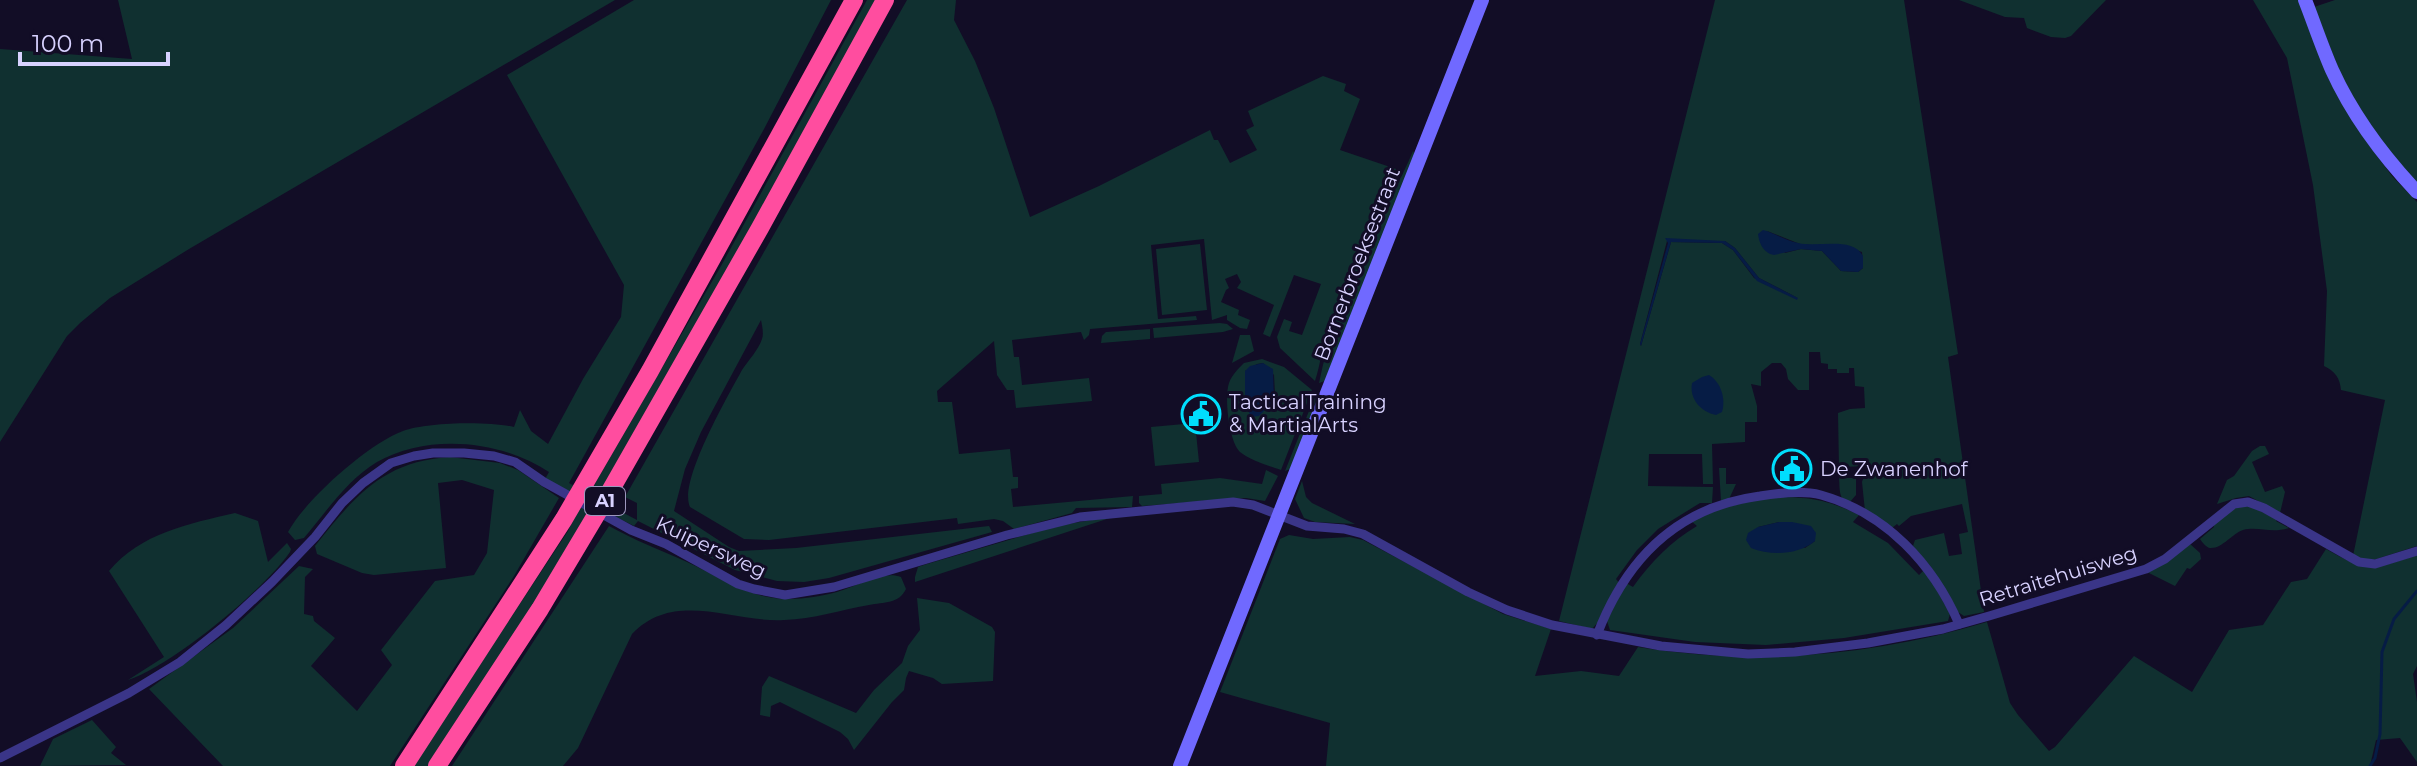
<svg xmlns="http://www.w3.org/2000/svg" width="2417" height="766" font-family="Montserrat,sans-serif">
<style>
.green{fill:#103030;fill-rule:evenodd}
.water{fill:#061c45}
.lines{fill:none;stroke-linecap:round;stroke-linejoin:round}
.stream{stroke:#061c45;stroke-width:3}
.street{stroke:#3a3588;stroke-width:9}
.secondary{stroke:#7069ff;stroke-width:14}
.highway{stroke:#ff4d9f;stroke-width:18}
.labels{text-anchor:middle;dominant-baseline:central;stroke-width:6;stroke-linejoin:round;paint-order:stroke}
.shield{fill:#120d26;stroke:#9d97be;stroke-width:2}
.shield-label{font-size:18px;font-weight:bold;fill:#d8d2ff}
.street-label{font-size:20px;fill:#d8d2ff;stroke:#120d26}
.poi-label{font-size:20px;fill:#d8d2ff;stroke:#120d26;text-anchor:start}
</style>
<rect width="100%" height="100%" fill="#120d26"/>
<g class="green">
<polygon points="118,0 615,0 189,249 110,298 80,323 67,336 0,442 0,49 132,59"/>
<path d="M634,0H831L764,129L569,483L589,494L721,266L867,0H877L690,340L597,499L637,520V503L625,497L907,0H956L954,20L975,61L994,108L1030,217L1099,186L1210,130L1214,140H1218L1230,163L1257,150L1246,130L1254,126L1248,111L1323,76L1346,84L1344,91L1360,99L1340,150L1399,170C1372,221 1348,273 1329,327C1322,345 1321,363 1315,381L1280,348L1277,337L1284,319L1292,322L1289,331L1302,335L1321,284L1294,275L1270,337L1263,334L1274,305L1237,288L1241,282L1237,274L1225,279L1229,288L1226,290L1221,302L1239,310L1238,315L1250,320L1247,329L1240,328L1227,320V315L1212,320L1204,239L1151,245L1158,319L1196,316L1197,320L1090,329L1089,335L1084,340L1081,332L1012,340L1014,357H1019L1022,385L1089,378L1092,401L1016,408L1014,390H1007L997,375L994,341L937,391L938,402H952L959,454L1010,449L1013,477H1018V488L1011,489L1013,507L1133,496L1132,507L1076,508L1072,513L1014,529L1003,521L994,519L958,524L957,518L769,540L744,539L690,507C678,482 728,396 742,370C748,361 759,349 762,339C764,334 762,325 761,320L701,432L685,469L674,511L729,547L739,551L796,548L989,526L992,532L829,578L804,582L777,581L735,570L638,521L634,526L593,505L551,577L429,766H413L568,531L579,509L545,479L549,472C501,440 428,433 377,462C347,480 326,512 304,538L295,540L288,532C306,499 368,444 403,431C427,422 489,421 514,427L520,410L531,431L548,444L583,379L621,317L624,285L507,75Z"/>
<path d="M1715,0H1904L1958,354L1948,357L1984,612L1964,616L1958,612L1931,567L1913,546L1915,540L1944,533L1949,556L1962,554L1959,534L1968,532L1962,504L1911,516L1899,526L1897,524L1892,528L1865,511L1862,482L1863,479L1868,478V466L1839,467L1838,413L1850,409L1865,408L1864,387L1855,386L1854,368H1849V373H1837V369H1828V364L1821,363L1820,352H1809V390H1798L1788,379L1786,369L1781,363H1772L1761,372V386L1751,384L1757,406V422H1745V442L1712,444L1713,484H1703L1702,454H1649L1648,486L1713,487L1712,503H1700L1658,529L1637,550L1616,579L1619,583L1599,621L1592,629L1559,621ZM1767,231L1800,244L1824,246L1838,244L1862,252L1863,268L1858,272L1841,271L1822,251L1801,249L1785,253ZM1667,241H1725L1735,248L1759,278L1798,298L1754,278L1733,250L1722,243L1671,242L1641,346L1640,344Z"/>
<polygon points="1959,0 2106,0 2071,36 2065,38 2051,37 2027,28 2024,18 2005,17"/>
<path d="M2253,0H2300L2366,141L2392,176L2417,202V546L2370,561L2353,556L2385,400L2341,390C2340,378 2335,371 2324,366L2327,291L2313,185L2287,58Z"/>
<polygon points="2335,0 2417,0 2417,183 2382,142 2359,108 2340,72 2314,7"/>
<path d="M1413,151L1415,155L1325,381L1319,383C1329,334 1347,285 1368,240C1382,210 1400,183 1413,151Z"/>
<polygon points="1200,244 1207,310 1162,315 1156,249"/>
<polygon points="1220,323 1227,324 1233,329 1223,332 1154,338 1153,328"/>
<polygon points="1150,329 1150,339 1101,343 1102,336 1106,332"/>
<polygon points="1240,335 1250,335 1254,351 1232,363"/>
<path d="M1262,359L1284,367L1312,390L1281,470C1269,466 1250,460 1240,452C1229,442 1224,397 1229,383C1232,375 1238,369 1244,363ZM1263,363L1274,375L1275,395L1245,403V371L1257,364Z"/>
<polygon points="1317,391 1320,396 1293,468 1285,471"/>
<polygon points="1195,423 1199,462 1155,466 1151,427"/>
<polygon points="2260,446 2265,446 2269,454 2252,462 2265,492 2282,486 2285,492 2280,513 2249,496 2236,498 2217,504 2227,480 2234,476 2252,451"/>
<path d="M450,457L500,463L518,470L559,498L514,576L390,766H223L149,689L233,628L299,566L313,569L305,577L304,614L313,616L314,621L335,638L311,666L357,711L392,665L381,650L435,581L474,575L487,553L494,490L462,480L438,483L446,568L374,575L362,573L317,554L315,546C354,497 383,461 450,457Z"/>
<polygon points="1719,468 1726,468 1726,484 1736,484 1729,499 1721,501"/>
<polygon points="1266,470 1278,476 1265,501 1246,498 1142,506 1139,503 1139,496 1162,494 1161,484 1220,478 1262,484"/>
<path d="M1839,478H1856V495L1849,503C1838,500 1840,488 1839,478Z"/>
<polygon points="1302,481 1306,497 1312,503 1355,524 1315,522 1304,518 1295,499"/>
<path d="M1768,497C1807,497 1824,498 1859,515L1853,522L1888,543L1919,575L1925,569L1950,614L1948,621L1844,638L1766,645L1695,642L1610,630L1607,621L1626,583L1633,587C1651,562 1670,542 1697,526L1690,520L1706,512ZM1779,522L1815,541L1805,548L1758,527Z"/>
<path d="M2235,506H2250L2277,519L2276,521L2289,528C2271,534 2259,526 2243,530C2233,533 2222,549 2210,548C2207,548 2202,542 2200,539L2214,527L2213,524Z"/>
<path d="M235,513L258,521L268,562L287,543L291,549L290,552C264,590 172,666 128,680L164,657L109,571C141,533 188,524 235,513Z"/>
<polygon points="1116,516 915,582 915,577 918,567 927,564 1056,526"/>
<path d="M609,526C634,540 660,550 687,562C720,577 751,600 789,599C805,599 822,596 837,592C856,587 882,570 901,577L906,589C899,604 884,602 869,605C840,610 814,619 784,620C733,623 675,589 632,634L578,748L563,766H452Z"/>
<path d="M1289,535L1313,539L1350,537L1363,540L1503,614L1551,629L1535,676L1581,671L1619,676L1638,647C1755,666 1874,656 1987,622L2010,703L2018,715L2049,751L2055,747L2134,656L2192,692L2229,630L2263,625L2291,582L2307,579L2326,549C2368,573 2371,570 2417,555V666L2413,674L2417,702V762L2400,738L2376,740L2370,766H1326L1330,723L1220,692L1280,539Z"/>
<polygon points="2190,544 2200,553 2201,559 2190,569 2187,568 2175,586 2147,572"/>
<polygon points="917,598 949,603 992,627 995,632 993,681 942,684 933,678 909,671 906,678 904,690 892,702 854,750 848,739 840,732 780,702 771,706 770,717 760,715 762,687 769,676 856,713 874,690 902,663 908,646 920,630"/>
<polygon points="92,720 116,747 111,753 126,765 40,766 53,739"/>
</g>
<g class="water">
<path d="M1763,230C1775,233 1786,241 1798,243C1819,248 1852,236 1863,256V268L1858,272L1841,271L1822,251L1801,249L1774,255L1770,254C1762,250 1759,242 1758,234Z"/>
<polygon points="1665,238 1725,241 1735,248 1759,278 1798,298 1797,300 1757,281 1733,250 1722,243 1671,242 1641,346 1640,344 1668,243"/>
<polygon points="1263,363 1273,369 1274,401 1259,416 1251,417 1245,403 1245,371 1250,366"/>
<path d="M1709,375C1721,382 1726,399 1722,412L1716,415C1701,412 1689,399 1692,383L1702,377Z"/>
<path d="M1779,522H1792L1811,526L1816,533L1815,541C1798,555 1771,556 1751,548L1746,540L1748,533L1758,527Z"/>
</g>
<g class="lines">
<polyline class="stream" points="2370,766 2375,758 2380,734 2382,652 2394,619 2417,591"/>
<g class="street">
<path d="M1597,635C1626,559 1677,507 1760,496C1779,493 1802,490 1821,495C1886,513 1933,564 1959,624"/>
<polyline points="0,758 129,693 180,662 226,625 272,582 315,537 342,503 363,483 391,463 414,456 433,453 464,453 494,456 515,462 544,482 631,530 666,544 738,584 754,589 785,595 834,587 1007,535 1080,517 1233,502 1253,505 1307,526 1344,529 1363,534 1468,592 1507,610 1552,625 1661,646 1748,654 1795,652 1868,643 1943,629 1989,616 2146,569 2165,559 2234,504 2248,502 2264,508 2359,562 2375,564 2417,551"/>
</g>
<g class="secondary">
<path d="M2305,0C2314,23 2322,47 2332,70C2352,114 2384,157 2417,192"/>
<polyline points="1180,766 1482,0"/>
</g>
<g class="highway">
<polyline points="404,766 564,519 650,371 854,0"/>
<polyline points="437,766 540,609 605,500 760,228 885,0"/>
</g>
</g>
<defs>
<g id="civic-ring" transform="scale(2)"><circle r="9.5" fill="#120d26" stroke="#00defd" stroke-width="1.5"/><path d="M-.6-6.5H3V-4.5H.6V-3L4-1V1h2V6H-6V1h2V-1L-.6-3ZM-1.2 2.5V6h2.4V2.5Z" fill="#00defd"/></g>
</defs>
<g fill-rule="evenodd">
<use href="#civic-ring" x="1201" y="414"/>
<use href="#civic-ring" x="1792" y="469"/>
</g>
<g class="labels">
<rect class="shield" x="585" y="487" width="40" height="28" rx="6"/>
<g class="shield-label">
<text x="605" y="501">A1</text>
</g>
<g class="street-label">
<text transform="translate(1357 264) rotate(-69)">Bornerbroeksestraat</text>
<text transform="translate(711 547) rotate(25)">Kuipersweg</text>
<text transform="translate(2058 576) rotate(-17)">Retraitehuisweg</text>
</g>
<g class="poi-label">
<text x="1229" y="402">TacticalTraining<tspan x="1229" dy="23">&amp; MartialArts</tspan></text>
<text x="1820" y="469">De Zwanenhof</text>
</g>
</g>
<path d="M20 52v12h148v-12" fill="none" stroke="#d8d2ff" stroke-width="4"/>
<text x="32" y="52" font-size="24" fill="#d8d2ff" stroke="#120d26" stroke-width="6" paint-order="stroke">100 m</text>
</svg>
